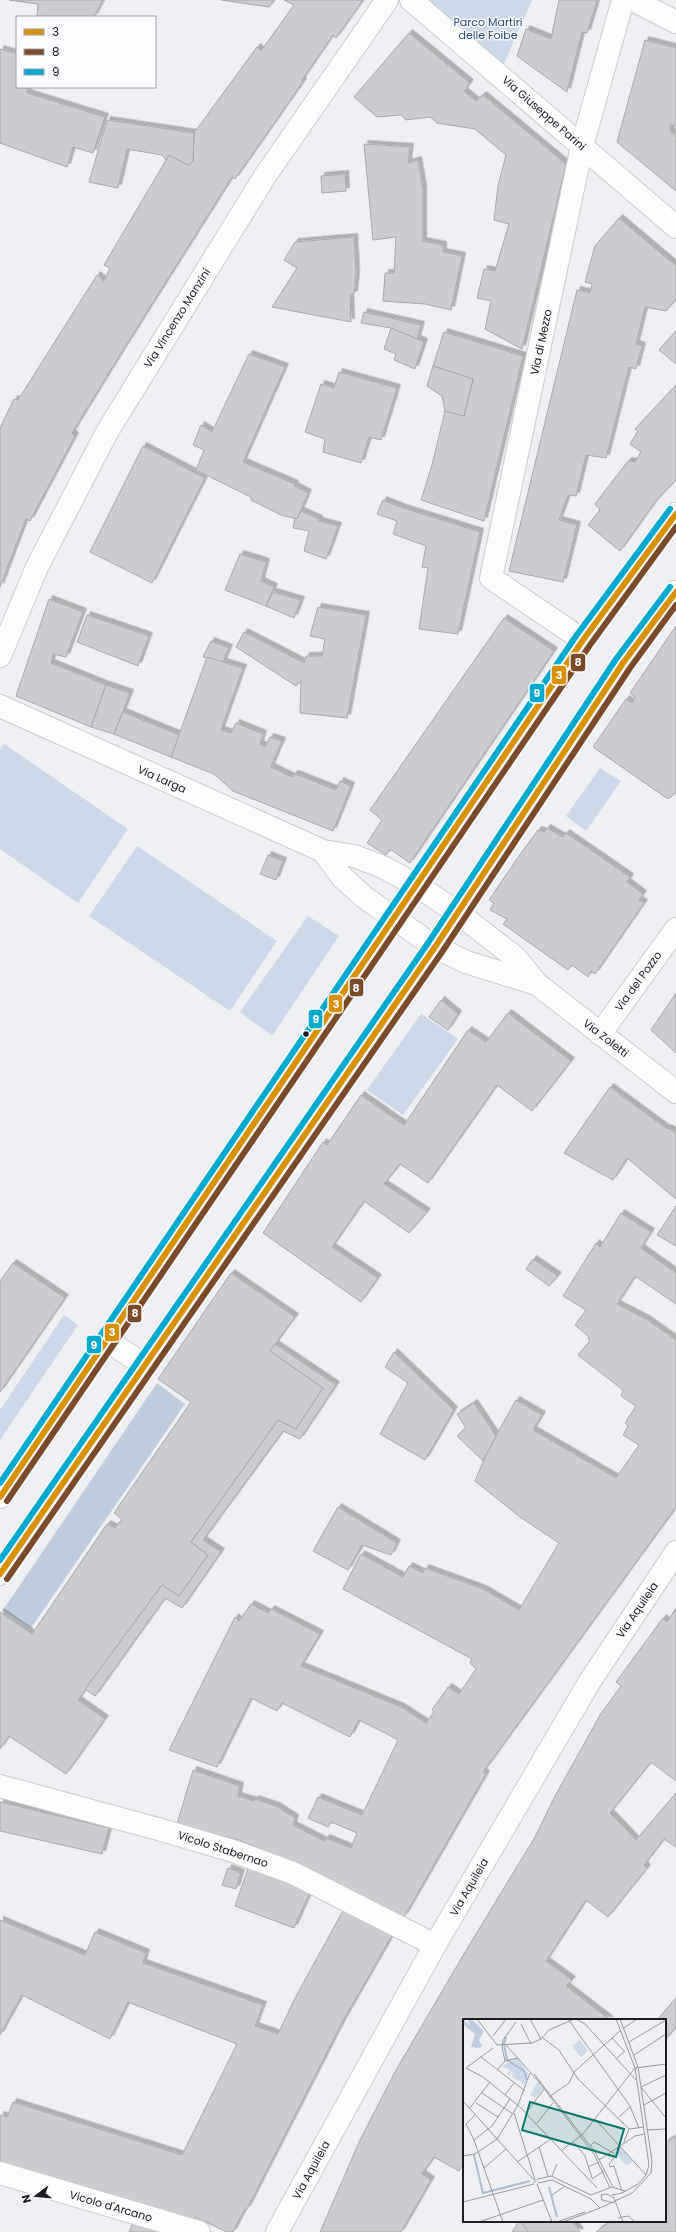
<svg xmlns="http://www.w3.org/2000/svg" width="676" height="2232" font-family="Poppins,sans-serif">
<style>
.green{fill:#cdd8e8}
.forest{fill:#c0cddf}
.building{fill:#cccdd0;stroke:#a8aaac;filter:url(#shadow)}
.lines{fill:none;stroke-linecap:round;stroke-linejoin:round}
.minor-casing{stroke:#cbcccf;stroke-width:24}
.tertiary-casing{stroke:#cbcccf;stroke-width:24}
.minor{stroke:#fcfdfd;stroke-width:22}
.tertiary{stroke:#fcfdfd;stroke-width:22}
.bus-1-casing{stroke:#f9fbfe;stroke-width:9}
.bus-2-casing{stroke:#f9fbfe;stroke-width:9}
.bus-3-casing{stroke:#f9fbfe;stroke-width:9}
.bus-1{stroke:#d69105;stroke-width:6}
.bus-2{stroke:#7a4b2a;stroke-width:6}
.bus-3{stroke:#00a9ce;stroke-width:6}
.bus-dot{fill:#1b1d1f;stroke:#f9fbfe;stroke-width:1.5}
.labels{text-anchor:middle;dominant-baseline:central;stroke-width:3;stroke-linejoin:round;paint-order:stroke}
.park-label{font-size:11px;fill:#2a4a74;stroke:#f9fbfe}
.street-label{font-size:11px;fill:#1b1d1f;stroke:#f9fbfe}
.inset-river{fill:none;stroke:#adbdd2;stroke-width:2}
.inset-road{fill:none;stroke:#999b9e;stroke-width:1}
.view{fill:#0f766e;fill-opacity:0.15;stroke:#0f766e;stroke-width:2}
.inset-edge{fill:none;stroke:#1b1d1f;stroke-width:2}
.line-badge{stroke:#f9fbfe;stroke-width:1.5}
.badge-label{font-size:11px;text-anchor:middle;font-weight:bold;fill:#fff}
</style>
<defs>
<filter id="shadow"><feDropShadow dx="3.5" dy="-3.5" stdDeviation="0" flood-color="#0004"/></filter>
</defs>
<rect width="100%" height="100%" fill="#edeff2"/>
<g class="green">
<polygon points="411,0 532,0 499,75"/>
<polygon points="4,744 128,829 78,903 0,849 0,750"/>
<polygon points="600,768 621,781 586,831 566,816"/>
<polygon points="137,846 277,941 230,1011 89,916"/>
<polygon points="308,916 339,936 272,1036 240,1012"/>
<polygon points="421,1014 458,1039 403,1115 367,1090"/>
<polygon points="64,1315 78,1325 0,1440 0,1410"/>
</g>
<polygon class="forest" points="157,1383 185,1404 31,1628 3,1610"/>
<g class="building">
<polygon points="9,0 103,0 94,17 37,16 38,4"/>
<polygon points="221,0 274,0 269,7"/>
<polygon points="284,0 363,0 336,38 333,35 302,80 303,82 235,179 232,177 123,350 72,433 75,436 30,521 26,519 0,587 0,428 14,399 18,400 97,275 104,281 110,268 104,265 169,155 188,165 193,161 194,133 257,47 261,51 294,5"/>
<polygon points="559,0 597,0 587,33 582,32 567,92 517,56 526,29 551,39"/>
<polygon points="409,33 470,83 464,91 476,101 483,95 566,164 522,349 485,329 491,301 477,298 484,269 495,271 509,224 494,220 498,186 506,155 475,129 437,123 430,117 406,120 401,115 377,117 354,97"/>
<polygon points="645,40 676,48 676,126 670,125 670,130 676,137 676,191 617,142"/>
<polygon points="0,49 17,54 17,87 28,89 27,93 105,117 93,153 73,147 67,167 0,143"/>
<polygon points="107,120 194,133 193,161 188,165 169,155 166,160 162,155 127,149 118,188 89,182"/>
<polygon points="364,144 410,147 408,163 418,160 423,189 423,241 443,245 443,252 462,256 451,310 425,304 383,301 385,273 394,273 396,237 373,240"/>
<polygon points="345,174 346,191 322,193 321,176"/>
<polygon points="619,218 676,266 676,299 666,311 645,307 636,344 642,346 636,369 629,367 606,458 586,455 576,496 568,495 559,520 577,525 563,582 509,571 577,290 590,293 592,284 585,282 595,246"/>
<polygon points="354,237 356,274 354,294 350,295 351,322 272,307 297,268 284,260 295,242"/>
<polygon points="364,312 421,325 417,339 391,328 361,323"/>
<polygon points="391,328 424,342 415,369 394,360 396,354 384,349"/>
<polygon points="676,331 676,364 659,350"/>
<polygon points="444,332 523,356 484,521 421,500 432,465 445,411 464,416 473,379 433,366"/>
<polygon points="249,354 285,367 243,462 295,484 294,486 308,493 297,519 281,515 251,500 251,497 196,470 204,450 193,445 201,425 212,432"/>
<polygon points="433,366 473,379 464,416 445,411 442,396 427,386"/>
<polygon points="339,372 397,388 381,440 369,437 361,463 323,452 325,439 305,432 321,384 334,388"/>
<polygon points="676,385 676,480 655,502 620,551 588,525 600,510 595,504 628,461 635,462 641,452 630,444 638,431 635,429"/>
<polygon points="143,446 205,478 152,583 90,552"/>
<polygon points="383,500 403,508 480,532 458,634 419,629 428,568 422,567 426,546 393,534 397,521 377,514"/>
<polygon points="301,511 319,519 319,521 338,526 326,559 304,551 309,531 293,528 295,518 297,519"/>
<polygon points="240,554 266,562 261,581 274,587 266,606 225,590"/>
<polygon points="273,592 301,600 294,618 266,606"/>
<polygon points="49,599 83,612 66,657 53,654 51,663 106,685 91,727 16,696"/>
<polygon points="318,607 366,615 347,718 300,713 301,681 296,686 236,647 244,632 304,663 306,656 322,656 325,639 310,636"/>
<polygon points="87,615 149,636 138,666 77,642"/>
<polygon points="504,618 554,651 410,863 390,849 386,855 367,843 382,820 370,810"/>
<polygon points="676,626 676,793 668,799 593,747 626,699 632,703 635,697 630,693"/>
<polygon points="211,641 229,648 223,662 203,657"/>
<polygon points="207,657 243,668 221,730 231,733 236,723 263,734 260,744 265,747 270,737 282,741 271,767 292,777 294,774 298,775 336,790 340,781 351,786 333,831 233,791 214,774 171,757"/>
<polygon points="106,685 130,693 114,734 91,727"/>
<polygon points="123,712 179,735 171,757 114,734"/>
<polygon points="547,828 563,837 566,833 630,877 627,882 643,894 639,900 644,903 595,974 591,971 588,977 572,965 568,970 503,924 507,919 490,910 494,903 489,900 519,856 538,830 544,832"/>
<polygon points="268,855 283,861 276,880 260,874"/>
<polygon points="676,993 676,1053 651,1030"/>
<polygon points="441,1000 458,1014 448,1030 429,1017"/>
<polygon points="508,1013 571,1061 532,1111 497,1085 428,1183 400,1164 384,1184 427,1212 409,1233 364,1201 332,1247 378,1278 361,1302 263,1233 323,1142 327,1145 361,1095 404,1125 468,1030 486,1042"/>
<polygon points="610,1087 667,1129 668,1128 676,1133 676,1199 627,1158 613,1180 564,1153"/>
<polygon points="676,1206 676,1246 657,1235"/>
<polygon points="621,1213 651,1232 641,1248 676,1273 676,1304 635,1276 617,1304 646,1319 676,1340 676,1507 483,1772 486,1774 404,1917 312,1870 239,1840 177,1824 193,1770 240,1786 238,1796 254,1801 255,1799 276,1806 295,1818 293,1825 324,1841 326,1838 351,1848 357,1833 331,1822 328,1827 308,1818 318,1797 362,1815 398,1740 387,1734 359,1720 350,1737 282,1703 277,1711 251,1698 217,1767 169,1750 235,1617 239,1621 251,1604 268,1613 271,1609 320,1634 301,1666 401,1707 426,1723 434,1712 432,1710 448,1687 459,1694 476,1669 470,1663 472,1659 343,1589 361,1554 403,1577 409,1566 423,1573 425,1568 483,1589 519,1610 559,1543 520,1517 475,1481 488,1450 516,1400 542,1415 533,1430 616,1478 639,1445 623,1435 628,1426 625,1423 636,1406 621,1396 623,1390 578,1355 590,1341 588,1339 589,1337 575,1325 586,1310 563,1296 596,1243 600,1247"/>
<polygon points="533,1259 558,1276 549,1286 526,1269"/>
<polygon points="13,1263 65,1298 0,1392 0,1281"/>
<polygon points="231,1273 295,1317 270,1351 323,1388 296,1429 278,1420 191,1542 208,1555 179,1596 162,1585 78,1700 105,1719 66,1774 9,1736 0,1749 0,1612 32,1634 107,1524 115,1528 122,1519 114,1513 191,1402 158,1379"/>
<polygon points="275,1344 336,1385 300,1439 283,1431 203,1540 221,1552 182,1608 165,1598 95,1696 85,1689 162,1585 179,1596 208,1555 191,1542 278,1420 296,1429 323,1388 270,1351"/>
<polygon points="394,1352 454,1410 425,1460 380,1434 408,1383 385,1367"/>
<polygon points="474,1403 496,1436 483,1461 457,1436 466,1428 457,1414"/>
<polygon points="338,1507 397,1543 391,1555 362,1545 348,1570 313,1551"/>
<polygon points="676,1608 676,1781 651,1762 610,1813 636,1840 676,1793 676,1847 664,1839 644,1865 647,1868 608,1917 586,1900 546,1961 572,1980 566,1986 610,2020 464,2020 464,2167 462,2166 459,2171 434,2157 422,2174 431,2180 401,2232 320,2232 360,2140 396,2070 465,1952 535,1837 554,1798 600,1715 621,1686 616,1682 663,1618 667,1622"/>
<polygon points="0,1802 109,1828 102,1854 0,1831"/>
<polygon points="249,1866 311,1890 294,1928 235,1906"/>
<polygon points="228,1868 241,1873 236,1889 222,1885"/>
<polygon points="345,1907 394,1932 343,2021 247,2209 245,2209 233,2232 227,2232 195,2217 191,2224 0,2163 0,2115 7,2117 13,2102 182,2155 237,2044 128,2002 110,2039 22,1995 0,2035 0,1920 85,1955 95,1932 146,1953 143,1963 263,2005 255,2026 278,2034 295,1998"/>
<polygon points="676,1998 676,2027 665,2040 665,2020 657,2020"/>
<polygon points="676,2136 676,2232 596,2232 611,2221 665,2221 665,2143"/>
<polygon points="135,2217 182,2232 129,2232"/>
<polygon points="519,2221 521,2221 528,2232 512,2232"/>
<polygon points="521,2221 572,2221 580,2232 528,2232"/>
</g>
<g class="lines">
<g class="minor-casing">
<g id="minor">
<polyline points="411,0 676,227"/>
<polyline points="633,0 676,22"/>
<polyline points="583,640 491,578 582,146 623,0"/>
<polyline points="0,656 37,567 107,432 265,176 387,0"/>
<polyline points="0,706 323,851 354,856 383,867 416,885 458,913 516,958 537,984 676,1092"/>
<polyline points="323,851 342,877 364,897 435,947 466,962 537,984"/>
<polyline points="600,1034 676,929"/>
<polyline points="106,1340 146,1366"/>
<polyline points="0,1786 158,1829 233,1851 293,1873 435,1945"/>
<polyline points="0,2173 199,2232"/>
<polyline points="277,2232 435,1945 590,1681 676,1552"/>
</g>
</g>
<g class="tertiary-casing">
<g id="tertiary">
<polyline points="0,1497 583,640 676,514"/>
<polyline points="0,1574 435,947 623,663 676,592"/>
</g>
</g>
<use href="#minor" class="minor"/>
<use href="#tertiary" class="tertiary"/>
<g class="bus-1-casing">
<g id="bus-1">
<polyline points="0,1497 583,640 676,514"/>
<polyline points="0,1574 435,947 623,663 676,592"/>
</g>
</g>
<g class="bus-2-casing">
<g id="bus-2">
<polyline points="7,1501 590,645 676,527"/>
<polyline points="7,1579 442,952 630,668 676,605"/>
</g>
</g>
<g class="bus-3-casing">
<g id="bus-3">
<polyline points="0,1483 576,636 670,509"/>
<polyline points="0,1560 428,943 616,659 670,587"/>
</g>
</g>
<use href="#bus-1" class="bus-1"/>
<use href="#bus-2" class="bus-2"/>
<use href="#bus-3" class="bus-3"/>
</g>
<circle class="bus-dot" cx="306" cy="1034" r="3.5"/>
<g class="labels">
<g class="park-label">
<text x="488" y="22">Parco Martiri<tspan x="488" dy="13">delle Foibe</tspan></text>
</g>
<g class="street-label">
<text transform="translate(544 113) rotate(41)">Via Giuseppe Parini</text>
<text transform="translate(177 318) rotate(-58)">Via Vincenzo Manzini</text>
<text transform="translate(541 342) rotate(-78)">Via di Mezzo</text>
<text transform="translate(162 779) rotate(24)">Via Larga</text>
<text transform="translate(638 981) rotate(-54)">Via del Pozzo</text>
<text transform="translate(606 1038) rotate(38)">Via Zoletti</text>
<text transform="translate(637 1610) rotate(-56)">Via Aquileia</text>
<text transform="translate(223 1849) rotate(18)">Vicolo Stabernao</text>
<text transform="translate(469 1887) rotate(-60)">Via Aquileia</text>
<text transform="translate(311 2170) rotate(-61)">Via Aquileia</text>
<text transform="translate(111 2206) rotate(16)">Vicolo d'Arcano</text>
</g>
</g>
<g transform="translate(463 2019)">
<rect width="203" height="203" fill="#edeff2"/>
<path d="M117,21L125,32L118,38L109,27ZM55,39L65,55L62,65L49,58L50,53L48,52L47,57L44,55L47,51L39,47ZM75,62L80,70L72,79L67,76ZM157,127L170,143L163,146L155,137L156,133L152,130Z" fill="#cdd8e8"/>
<path d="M0,0L7,7L5,1L8,0L21,12L16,21L19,27L17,29L8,28L12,15L0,5Z" fill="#c0cddf"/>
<path class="inset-river" d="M43,18L41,25L44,41L61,52L64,61M11,136L20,174L67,162M86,168L94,198"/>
<path class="inset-road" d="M14,0L34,26M67,0L78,20M105,0L167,87L176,109M113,0L122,5L173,61M53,3L40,21L39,28L42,42L55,39M58,5L68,25M161,9L174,0M30,17L43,0M80,19L96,31L115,60L166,110M149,19L162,33M166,23L203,1M34,26L69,24L78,20L86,11L111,0M43,26L76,63L131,135L147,169M171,36L203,15M18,38L62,72M153,40L162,32M3,49L20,58L57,88L134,169M3,49L30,29M34,51L42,42M71,55L132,133L150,168M203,56L178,68L203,99M19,74L50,95M42,76L51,64M86,78L106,64L111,53L158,11M0,82L71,161M13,84L35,98M181,86L203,74M6,90L27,63M51,94L72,161M63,94L81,70M12,96L3,105L11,121L40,203M156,98L167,88M132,100L183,156M74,104L90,84M166,110L181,108M184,111L203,110M11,121L29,107L47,80M110,122L122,137L129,159M161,123L166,110M127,127L131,123L154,136M76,128L85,157M99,131L120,115L172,49L203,45M156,133L146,145L147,148L151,147L159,172M0,137L12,135L34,120L55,86L67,54M136,141L172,117L181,115M54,143L88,120M125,148L136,143M21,149L43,130M89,157L94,145M129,160L141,152M70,164L75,160L88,157L128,176L149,168L162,172M75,164L89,161L128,180L137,189L169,174L188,154L189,142L175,48L157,0M74,165L89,203M89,176L102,167M149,176L159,174L175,165L183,156L186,146L172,49L153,0M0,183L71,165M151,184L139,181L138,176L144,175L151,179L160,203M155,199L165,197L172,203M16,203L80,181M94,203L122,193M100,203L137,189"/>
<path class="view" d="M67,83L161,110L153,138L59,111Z"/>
<rect width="203" height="203" class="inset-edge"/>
</g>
<g class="line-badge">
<rect x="570" y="653" width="16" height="19" rx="4" fill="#7a4b2a"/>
<rect x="551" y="665" width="16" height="20" rx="4" fill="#d69105"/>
<rect x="529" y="683" width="16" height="20" rx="4" fill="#00a9ce"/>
<rect x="349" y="978" width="15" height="19" rx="4" fill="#7a4b2a"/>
<rect x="328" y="994" width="15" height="19" rx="4" fill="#d69105"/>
<rect x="308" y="1009" width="15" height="20" rx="4" fill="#00a9ce"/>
<rect x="127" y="1304" width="15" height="19" rx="4" fill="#7a4b2a"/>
<rect x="104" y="1323" width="16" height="19" rx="4" fill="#d69105"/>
<rect x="86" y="1335" width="16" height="19" rx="4" fill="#00a9ce"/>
</g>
<g class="badge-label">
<text x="578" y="666">8</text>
<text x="559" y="679">3</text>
<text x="537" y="697">9</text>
<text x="356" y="992">8</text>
<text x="336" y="1008">3</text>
<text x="316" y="1023">9</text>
<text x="135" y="1317">8</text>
<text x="112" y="1336">3</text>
<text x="94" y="1349">9</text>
</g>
<rect x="16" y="16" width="140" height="72" fill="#f9fbfe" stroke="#a0a2a5"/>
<rect x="24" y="29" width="20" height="6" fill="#d69105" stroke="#a0a2a5"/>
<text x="52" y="36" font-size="12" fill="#1b1d1f">3</text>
<rect x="24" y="49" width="20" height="6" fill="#7a4b2a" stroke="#a0a2a5"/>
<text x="52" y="56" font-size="12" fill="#1b1d1f">8</text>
<rect x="24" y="69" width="20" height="6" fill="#00a9ce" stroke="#a0a2a5"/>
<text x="52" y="76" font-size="12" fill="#1b1d1f">9</text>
<g transform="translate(36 2196) rotate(254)" stroke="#f9fbfe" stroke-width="3" paint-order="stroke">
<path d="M0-3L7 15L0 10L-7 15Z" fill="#1b1d1f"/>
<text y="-6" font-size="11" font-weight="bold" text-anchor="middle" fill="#1b1d1f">N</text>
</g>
</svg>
